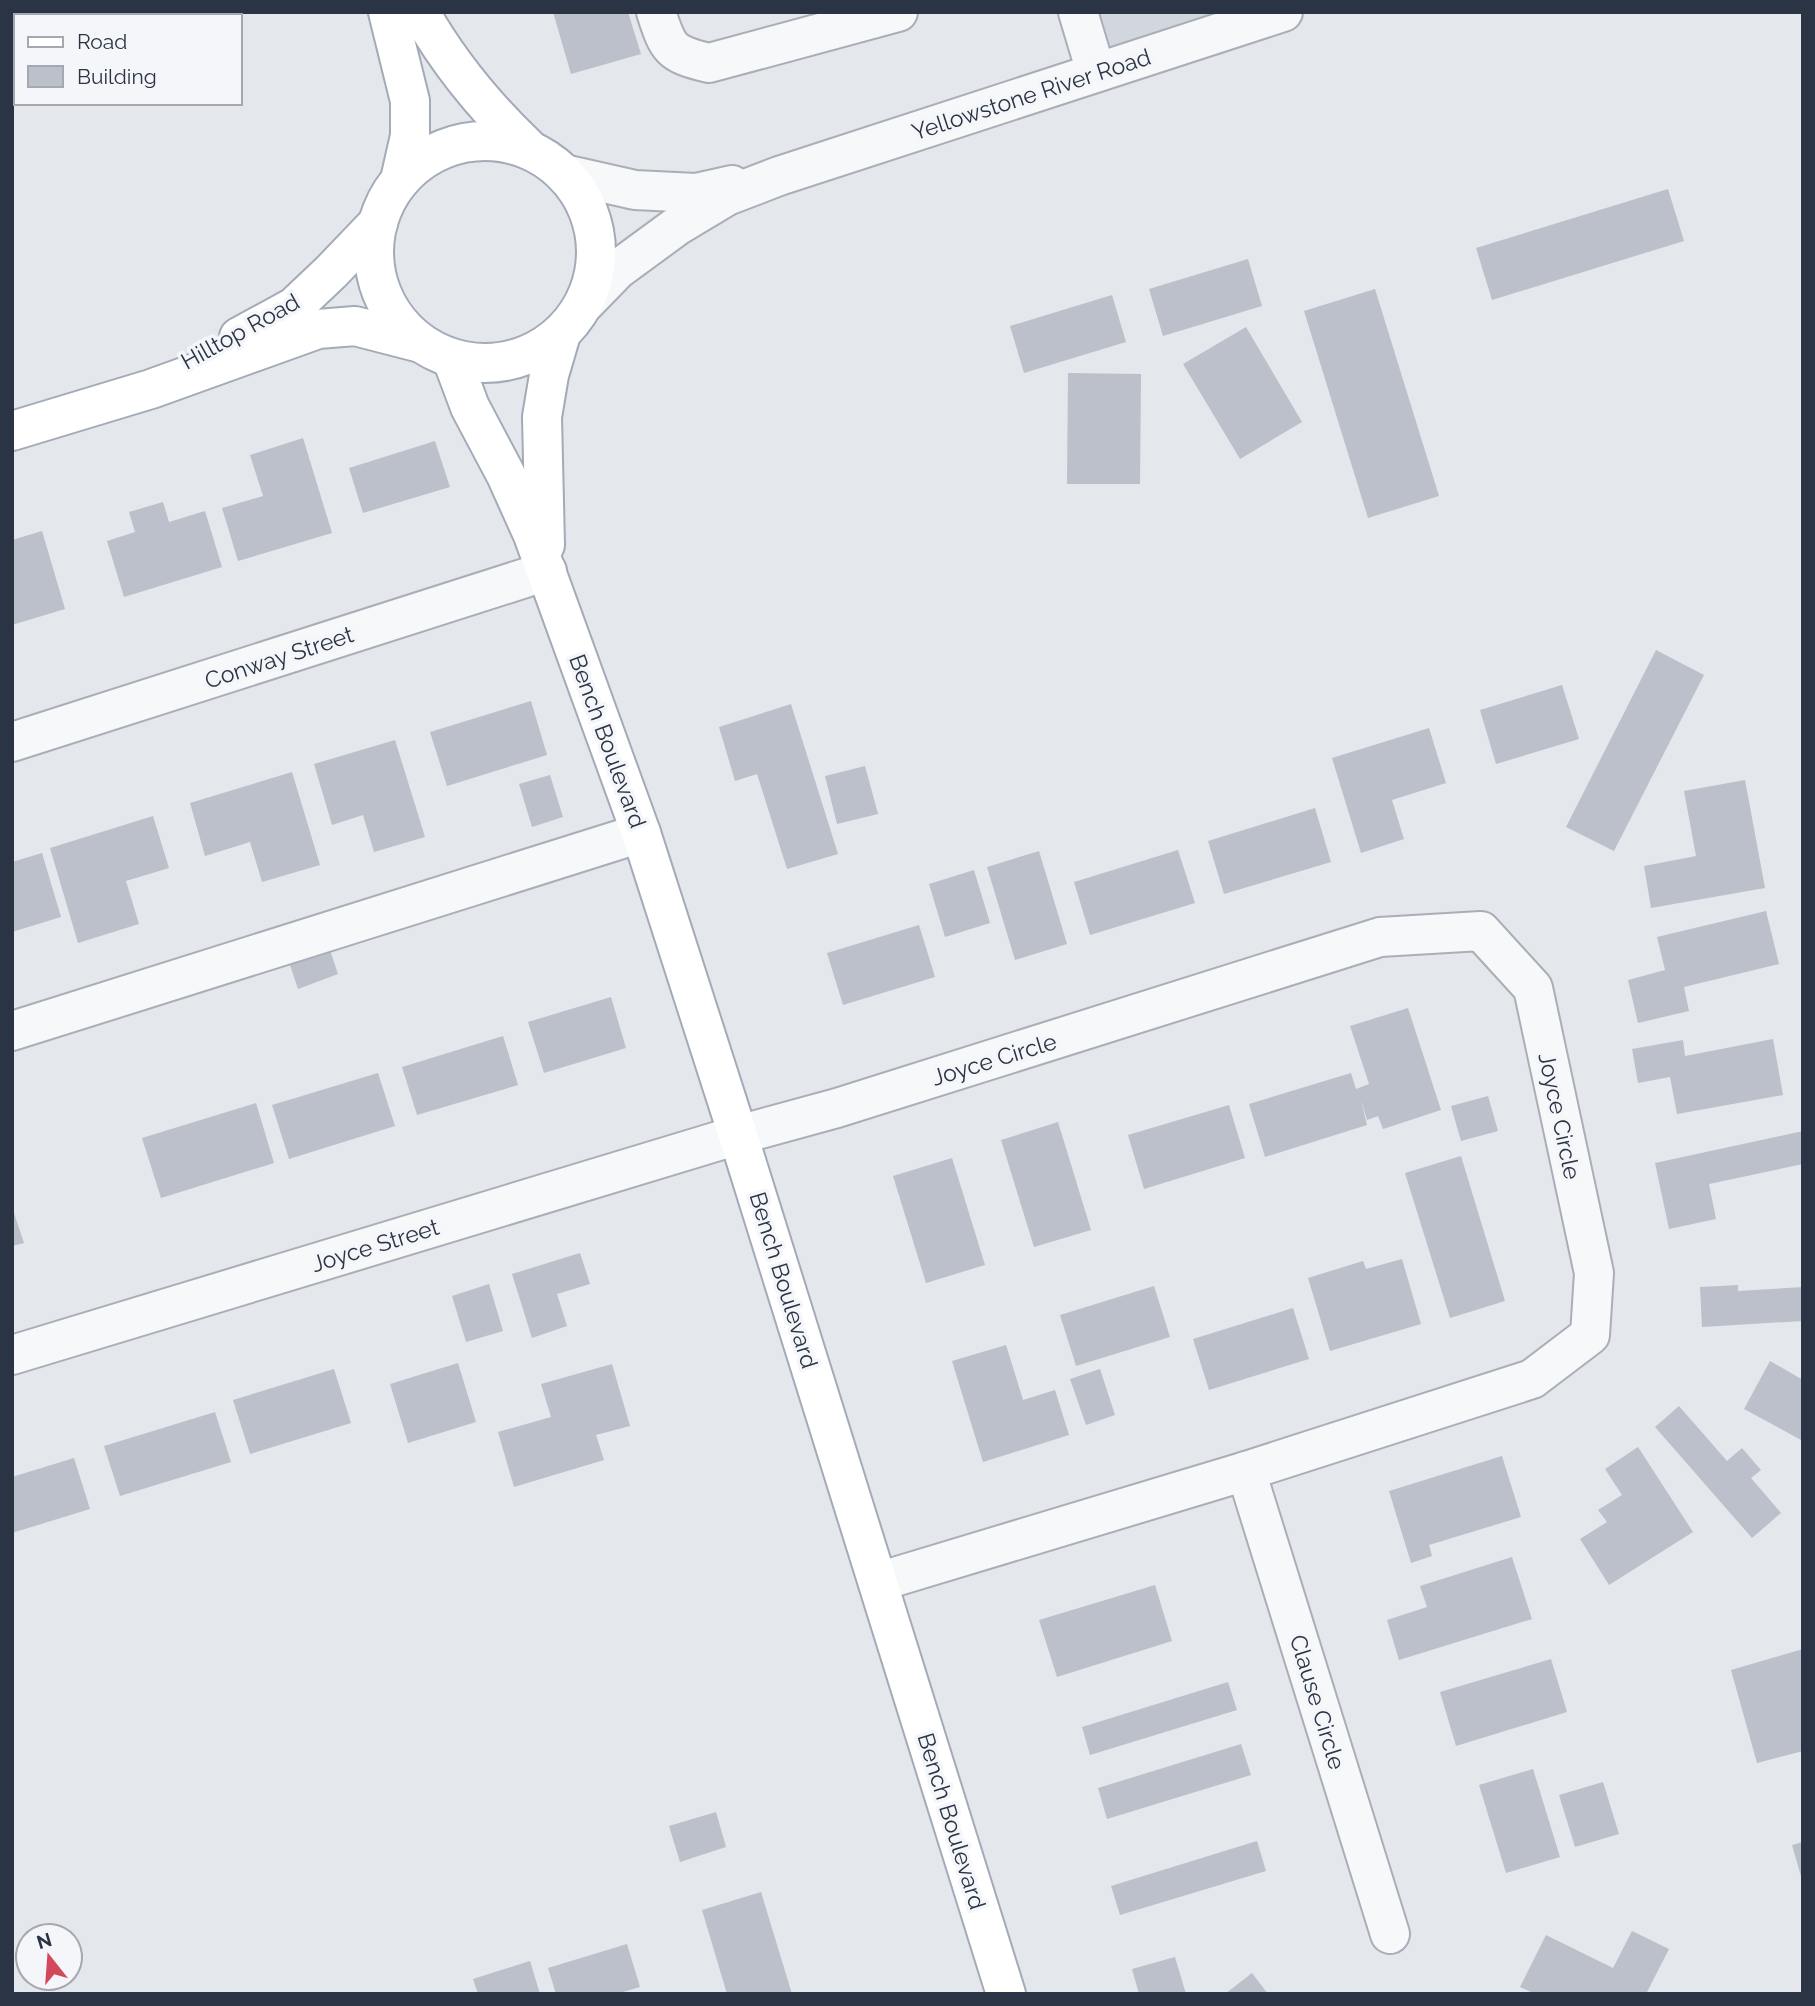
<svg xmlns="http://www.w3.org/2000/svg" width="1815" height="2006" font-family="Raleway,sans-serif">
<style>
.built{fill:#d2d6de}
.building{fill:#bbc0ca}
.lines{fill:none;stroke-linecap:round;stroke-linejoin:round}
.minor-casing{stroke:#a9aeb7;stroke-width:42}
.major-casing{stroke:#a3abb8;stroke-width:42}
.minor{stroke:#f7f8fa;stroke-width:38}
.major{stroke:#fff;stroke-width:38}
.labels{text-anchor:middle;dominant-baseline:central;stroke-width:7;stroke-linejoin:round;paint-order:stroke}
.street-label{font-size:23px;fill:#2b3445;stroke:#f4f6f9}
</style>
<rect width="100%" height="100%" fill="#e4e7ec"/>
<polygon class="built" points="1077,12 1283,12 1096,72"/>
<g class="building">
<polygon points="553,12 628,12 641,54 571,74"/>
<polygon points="1668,189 1684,241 1492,300 1476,248"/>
<polygon points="1248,259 1262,306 1163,336 1149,289"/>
<polygon points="1375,289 1439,496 1368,518 1304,311"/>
<polygon points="1112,295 1126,342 1024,373 1010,326"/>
<polygon points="1246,327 1302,422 1240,459 1183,364"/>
<polygon points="1068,373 1141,374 1140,484 1067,484"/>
<polygon points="303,438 332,533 238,561 222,508 263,496 250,455"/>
<polygon points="435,441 450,487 363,513 349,468"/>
<polygon points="163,502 169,522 205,511 222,567 124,597 107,541 135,532 129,512"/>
<polygon points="42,531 65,609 12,625 12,540"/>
<polygon points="1656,650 1704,675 1614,851 1566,827"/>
<polygon points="1562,685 1579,739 1496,764 1480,710"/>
<polygon points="531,701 547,755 447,786 430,732"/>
<polygon points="791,704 838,854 787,869 757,774 735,781 719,727"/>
<polygon points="1429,728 1446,783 1392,800 1404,839 1361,853 1332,758"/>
<polygon points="395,740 425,837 374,852 363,815 332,825 314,764"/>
<polygon points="865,766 878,814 837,824 825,776"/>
<polygon points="292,772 320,865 262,882 250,842 205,856 190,803"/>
<polygon points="550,775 563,817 532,827 519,784"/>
<polygon points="1745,780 1765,888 1651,908 1644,866 1696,856 1684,791"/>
<polygon points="1315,808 1331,862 1224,894 1208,841"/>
<polygon points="153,816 169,868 126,881 139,924 78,943 50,848"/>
<polygon points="1178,850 1195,903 1090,935 1074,882"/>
<polygon points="1039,851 1067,944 1015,960 987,867"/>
<polygon points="42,853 61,917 12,932 12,862"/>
<polygon points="974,870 990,923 945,937 929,884"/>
<polygon points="1766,911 1779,964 1684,987 1689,1011 1638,1023 1628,980 1665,970 1657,937"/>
<polygon points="919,925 935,977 843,1005 827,953"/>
<polygon points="329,947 338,974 298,989 289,962"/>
<polygon points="611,997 626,1048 544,1073 528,1022"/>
<polygon points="1408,1008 1441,1110 1383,1129 1378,1116 1367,1120 1361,1100 1367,1125 1265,1157 1249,1104 1351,1073 1356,1089 1369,1084 1350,1026"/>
<polygon points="503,1036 518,1085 417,1115 402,1067"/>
<polygon points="1773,1039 1783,1095 1677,1114 1670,1077 1638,1083 1632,1049 1683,1040 1685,1056"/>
<polygon points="378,1073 395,1126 289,1159 272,1105"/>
<polygon points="1488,1096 1498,1131 1461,1141 1451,1106"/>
<polygon points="256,1103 274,1163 161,1198 142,1138"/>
<polygon points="1229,1105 1245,1158 1144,1189 1128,1135"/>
<polygon points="1058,1122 1091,1230 1034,1247 1001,1140"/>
<polygon points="1803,1131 1803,1164 1709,1184 1716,1219 1669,1229 1655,1163"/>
<polygon points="1461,1156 1505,1301 1450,1318 1405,1173"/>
<polygon points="952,1158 985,1265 926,1283 893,1176"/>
<polygon points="12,1207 24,1243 12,1246"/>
<polygon points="580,1253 590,1284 557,1294 567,1326 532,1338 512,1274"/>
<polygon points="1402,1259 1421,1324 1330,1351 1308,1278 1363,1261 1366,1269"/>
<polygon points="489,1284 503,1331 466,1342 452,1296"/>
<polygon points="1738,1285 1738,1291 1803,1287 1803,1321 1702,1327 1700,1287"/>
<polygon points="1154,1286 1170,1337 1076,1366 1060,1315"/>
<polygon points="1293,1308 1309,1359 1209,1390 1193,1339"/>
<polygon points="1006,1345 1023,1400 1055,1390 1069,1435 983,1462 952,1361"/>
<polygon points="1770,1361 1803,1380 1803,1441 1744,1409"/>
<polygon points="458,1363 476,1422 408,1443 390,1384"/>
<polygon points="612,1364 630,1426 596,1435 604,1460 514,1487 498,1432 551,1417 541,1384"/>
<polygon points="334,1369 351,1423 250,1454 233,1400"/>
<polygon points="1100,1369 1115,1415 1086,1425 1070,1379"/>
<polygon points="1679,1406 1727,1461 1742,1448 1761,1470 1751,1478 1781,1513 1752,1538 1655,1427"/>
<polygon points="215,1412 231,1462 120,1496 104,1446"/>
<polygon points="1638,1447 1693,1532 1609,1585 1580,1539 1607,1522 1598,1510 1622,1495 1605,1469"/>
<polygon points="1502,1456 1521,1517 1429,1545 1432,1556 1411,1563 1389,1491"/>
<polygon points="74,1458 90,1509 12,1533 12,1477"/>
<polygon points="1512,1557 1532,1619 1399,1660 1387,1620 1427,1607 1420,1586"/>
<polygon points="1155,1585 1172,1641 1057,1677 1039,1620"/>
<polygon points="1803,1649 1803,1751 1757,1763 1731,1670"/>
<polygon points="1551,1659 1567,1712 1456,1746 1440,1692"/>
<polygon points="1228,1682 1237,1710 1090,1755 1082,1727"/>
<polygon points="1241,1744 1251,1775 1107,1819 1098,1788"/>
<polygon points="1533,1769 1560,1857 1506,1873 1479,1785"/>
<polygon points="1603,1782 1619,1834 1575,1847 1559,1795"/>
<polygon points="716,1812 726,1847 680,1862 669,1826"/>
<polygon points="1257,1841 1266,1871 1120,1915 1111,1886"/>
<polygon points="1803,1842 1803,1879 1802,1880 1792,1845"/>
<polygon points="761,1892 792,1994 727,1994 702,1910"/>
<polygon points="1632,1931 1669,1949 1646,1994 1535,1994 1520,1987 1546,1935 1613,1968"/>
<polygon points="627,1944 640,1987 616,1994 556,1994 548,1968"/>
<polygon points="1175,1957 1186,1994 1139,1994 1132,1969"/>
<polygon points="530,1961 540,1994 478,1994 473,1979"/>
<polygon points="1252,1973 1268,1994 1225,1994"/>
</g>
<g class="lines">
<g class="minor-casing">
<g id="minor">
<path d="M656,12C668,49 670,54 709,63L898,12"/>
<polyline points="1078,12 1096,72"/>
<polyline points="564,174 635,190 696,193 732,185"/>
<polyline points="584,304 617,270 677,226 727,196 779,176 1283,12"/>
<polyline points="12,742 547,571"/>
<polyline points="12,1031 641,833"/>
<polyline points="12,1355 738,1135 837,1108 1380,937 1481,931 1533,988 1594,1273 1590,1335 1532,1379 1246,1471 878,1582"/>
<polyline points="1246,1471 1390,1934"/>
</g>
</g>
<g class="major-casing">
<g id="major">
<polyline points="388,12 410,101 410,136 400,180"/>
<path d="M420,12C448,62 486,108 528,148"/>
<circle cx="485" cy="252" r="111"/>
<polyline points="239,337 294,307 331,272 378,223"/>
<polyline points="452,359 470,407 506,475 533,535 641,833 738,1135 1006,1994"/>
<polyline points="12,431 151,389 318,329 355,326 417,342"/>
<polyline points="545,545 542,417 549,375 561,334"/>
</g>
</g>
<use href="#minor" class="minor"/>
<use href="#major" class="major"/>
</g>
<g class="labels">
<g class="street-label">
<text transform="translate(1031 94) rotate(-18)">Yellowstone River Road</text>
<text transform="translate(240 331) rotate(-29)">Hilltop Road</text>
<text transform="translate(279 657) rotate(-18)">Conway Street</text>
<text transform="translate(608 741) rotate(70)">Bench Boulevard</text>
<text transform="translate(994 1059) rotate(-17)">Joyce Circle</text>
<text transform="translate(1560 1116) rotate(78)">Joyce Circle</text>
<text transform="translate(375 1245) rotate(-17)">Joyce Street</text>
<text transform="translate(784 1280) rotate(73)">Bench Boulevard</text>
<text transform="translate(1318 1702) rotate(73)">Clause Circle</text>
<text transform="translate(952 1821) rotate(73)">Bench Boulevard</text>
</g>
</g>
<rect width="1815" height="2006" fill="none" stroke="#2b3445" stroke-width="28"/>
<rect x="14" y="14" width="228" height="91" fill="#f4f6f9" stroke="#a4a8b1" stroke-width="2"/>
<rect x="28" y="37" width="35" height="10" fill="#ffffff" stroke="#a4a8b1" stroke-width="2"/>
<text x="77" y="49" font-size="21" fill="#2b3445">Road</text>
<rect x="28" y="66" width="35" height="21" fill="#bbc0ca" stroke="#a4a8b1" stroke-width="2"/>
<text x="77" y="84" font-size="21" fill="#2b3445">Building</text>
<g transform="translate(49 1957) rotate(343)"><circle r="33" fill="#f4f6f9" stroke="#a4a8b1" stroke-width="2"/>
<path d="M0-5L12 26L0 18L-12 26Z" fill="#d1495b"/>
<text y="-10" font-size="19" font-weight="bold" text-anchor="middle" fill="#2b3445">N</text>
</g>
</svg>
